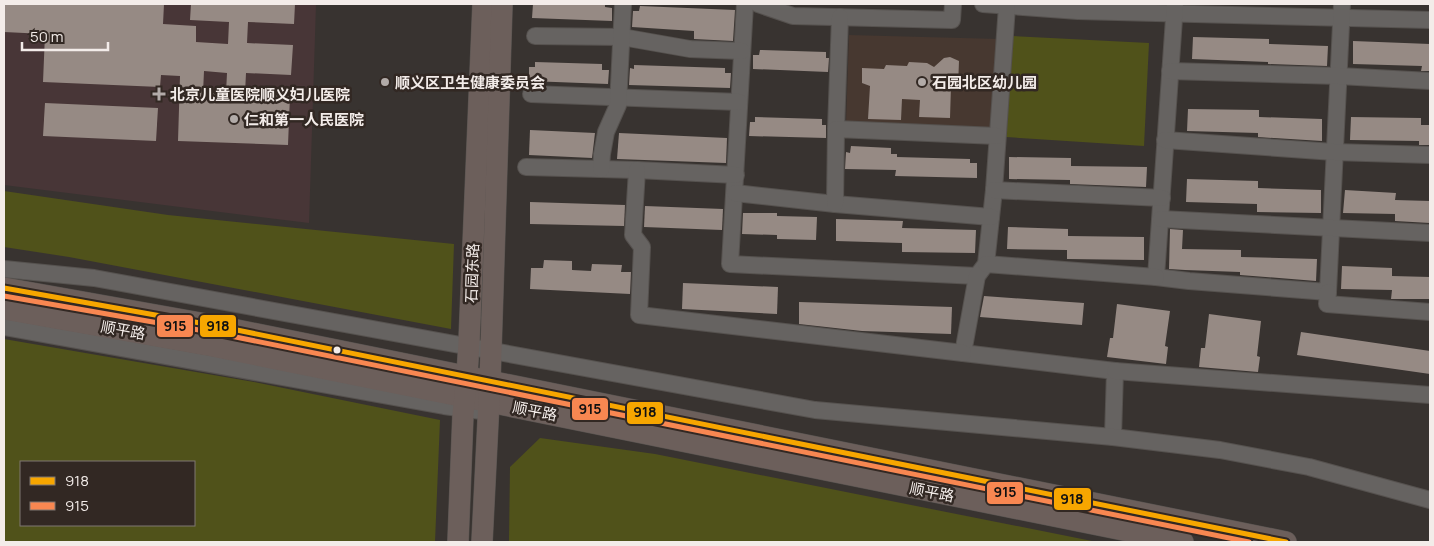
<svg xmlns="http://www.w3.org/2000/svg" width="1434" height="546" font-family="Manrope,'Noto Sans SC',sans-serif">
<style>
.built{fill:#473830}
.medical{fill:#483637}
.green{fill:#50521a;fill-rule:evenodd}
.building{fill:#968a84;fill-rule:evenodd}
.lines{fill:none;stroke-linecap:round;stroke-linejoin:round}
.minor-casing{stroke:#56524f;stroke-width:18}
.major-casing{stroke:#56524f;stroke-width:22}
.minor{stroke:#666361;stroke-width:16}
.major{stroke:#6c5f5b;stroke-width:21}
.bus-1-casing{stroke:#322823;stroke-width:9}
.bus-2-casing{stroke:#322823;stroke-width:9}
.bus-1{stroke:#f7a600;stroke-width:5}
.bus-2{stroke:#f88751;stroke-width:5}
.poi-dot{fill:#b2aba8;stroke:#322823;stroke-width:2}
.bus-dot{fill:#f3ece9;stroke:#322823;stroke-width:2}
.labels{text-anchor:middle;dominant-baseline:central;stroke-width:5;stroke-linejoin:round;paint-order:stroke}
.poi-label{font-size:15px;font-weight:bold;fill:#f3ece9;stroke:#322823;text-anchor:start}
.street-label{font-size:15px;fill:#f3ece9;stroke:#322823}
.line-badge{stroke:#322823;stroke-width:2}
.pale-badge-label{font-size:14px;text-anchor:middle;font-weight:bold;fill:#111}
</style>
<rect width="100%" height="100%" fill="#383330"/>
<polygon class="built" points="849,35 999,39 993,131 846,125"/>
<polygon class="medical" points="4,4 316,4 309,223 4,185"/>
<g class="green">
<polygon points="1011,36 1149,43 1144,146 1006,137"/>
<polygon points="4,191 168,215 454,244 451,329 69,257 4,247"/>
<path d="M4,339L254,382L440,420L435,542H4ZM21,462H194V525H21Z"/>
<polygon points="540,438 655,454 1097,542 509,542 510,467"/>
</g>
<g class="building">
<path d="M4,4H164L163,24L196,26V42L228,44L229,22L190,20L191,4H295L294,24L248,22L247,43L293,45L291,75L246,73L245,94L290,96L288,145L178,141L180,76L161,75L160,87L43,82L45,34L4,32ZM204,71L227,73L226,93H203Z"/>
<polygon points="533,4 605,4 605,7 612,8 612,21 532,18"/>
<polygon points="640,6 735,10 733,41 694,39 694,31 632,27 633,11 639,11"/>
<polygon points="1193,37 1269,39 1269,44 1328,46 1327,66 1268,64 1268,62 1192,59"/>
<polygon points="1353,41 1430,44 1430,71 1421,71 1422,66 1353,64"/>
<polygon points="760,50 826,52 826,58 829,58 828,72 753,69 753,55 759,55"/>
<polygon points="950,57 959,61 958,87 951,86 950,118 919,117 920,100 902,99 901,120 868,119 870,86 862,83 862,68 884,69 886,65 907,66 909,62 927,63 934,67 944,58"/>
<polygon points="535,62 602,64 602,70 609,70 608,84 529,81 529,67 535,67"/>
<polygon points="634,65 725,68 725,73 731,73 730,88 629,85 630,68 634,69"/>
<polygon points="45,103 158,108 156,141 43,136"/>
<polygon points="1188,109 1259,110 1259,117 1322,119 1322,141 1258,137 1258,133 1187,131"/>
<polygon points="755,117 822,119 822,125 826,125 826,138 749,136 750,122 755,122"/>
<polygon points="1351,117 1421,118 1421,125 1430,125 1430,145 1419,145 1419,141 1350,140"/>
<polygon points="530,130 595,133 592,158 529,155"/>
<polygon points="619,133 727,138 726,163 617,159"/>
<polygon points="851,146 891,148 891,154 897,154 897,157 970,159 970,163 977,163 977,178 895,176 896,170 845,169 846,152 850,153"/>
<polygon points="1009,157 1071,158 1071,166 1147,167 1146,187 1070,184 1070,180 1009,179"/>
<polygon points="1187,179 1258,181 1258,188 1321,190 1321,213 1257,212 1257,204 1186,202"/>
<polygon points="1345,190 1396,193 1395,200 1430,201 1430,223 1395,221 1395,214 1343,213"/>
<polygon points="530,202 625,205 624,226 530,224"/>
<polygon points="645,206 723,209 722,230 644,227"/>
<polygon points="743,213 777,213 777,216 817,217 816,240 777,239 777,235 742,234"/>
<polygon points="836,219 903,221 902,228 976,230 975,253 902,252 902,243 836,241"/>
<polygon points="1008,227 1068,229 1068,236 1144,237 1144,260 1067,259 1067,250 1007,249"/>
<polygon points="1170,229 1183,230 1182,249 1241,250 1241,257 1317,259 1316,281 1240,275 1240,272 1185,270 1169,269"/>
<polygon points="544,260 572,261 572,270 591,271 592,264 622,265 621,272 631,272 630,294 530,289 531,268 543,268"/>
<polygon points="1342,266 1392,268 1392,276 1430,277 1430,299 1391,299 1392,290 1341,289"/>
<polygon points="683,283 778,287 777,314 682,309"/>
<polygon points="984,296 1084,303 1082,325 980,317"/>
<polygon points="799,302 952,307 951,334 862,331 799,324"/>
<polygon points="1117,304 1170,311 1165,346 1168,347 1166,364 1107,357 1110,338 1113,338"/>
<polygon points="1209,314 1261,321 1257,356 1260,357 1258,372 1199,367 1201,348 1205,348"/>
<polygon points="1301,332 1430,351 1430,374 1297,355"/>
</g>
<g class="lines">
<g class="minor-casing">
<g id="minor">
<polyline points="745,4 730,264 977,276"/>
<polyline points="758,4 793,16 952,20 953,4"/>
<polyline points="983,4 1078,11 1430,20"/>
<polyline points="1175,4 1156,277 1189,281 1328,292 1342,4"/>
<polyline points="1007,6 994,190 986,264 977,276 963,353 1115,371 1113,437"/>
<polyline points="535,36 622,37 690,49 742,51"/>
<polyline points="1170,71 1339,76 1430,81"/>
<polyline points="531,94 739,102"/>
<polyline points="836,129 840,17"/>
<polyline points="1165,140 1334,152 1430,155"/>
<polyline points="526,167 637,170 736,175"/>
<polyline points="601,169 602,154 606,132 618,105 623,4"/>
<polyline points="637,170 633,235 642,247 639,315 963,353"/>
<polyline points="994,190 1162,198"/>
<polyline points="735,193 835,204 991,217"/>
<polyline points="835,204 836,129 997,136"/>
<polyline points="1161,219 1430,233"/>
<polyline points="986,264 1156,277"/>
<polyline points="4,269 94,278 815,410 1113,437 1220,450 1309,467 1430,500"/>
<polyline points="1328,292 1327,304 1430,312"/>
<polyline points="4,327 444,406 489,412"/>
<polyline points="1115,371 1430,395"/>
</g>
</g>
<g class="major-casing">
<g id="major">
<polyline points="4,288 217,326 1286,542"/>
<polyline points="4,309 212,346 1183,542"/>
<polyline points="458,542 463,414 467,376 469,342 483,4"/>
<polyline points="482,542 490,381 502,4"/>
</g>
</g>
<use href="#minor" class="minor"/>
<use href="#major" class="major"/>
<g class="bus-1-casing">
<polyline id="bus-1" points="4,288 217,326 1286,542"/>
</g>
<g class="bus-2-casing">
<polyline id="bus-2" points="4,296 216,333 1249,542"/>
</g>
<use href="#bus-1" class="bus-1"/>
<use href="#bus-2" class="bus-2"/>
</g>
<g class="poi-dot">
<circle cx="385" cy="82" r="5"/>
<circle cx="922" cy="82" r="5"/>
<path d="M156.5 86.5h5v5h5v5h-5v5h-5v-5h-5v-5h5z"/>
<circle cx="234" cy="119" r="5"/>
</g>
<circle class="bus-dot" cx="337" cy="350" r="4.5"/>
<g class="labels">
<g class="poi-label">
<text x="395" y="82">顺义区卫生健康委员会</text>
<text x="932" y="82">石园北区幼儿园</text>
<text x="170" y="94">北京儿童医院顺义妇儿医院</text>
<text x="244" y="119">仁和第一人民医院</text>
</g>
<g class="street-label">
<text transform="translate(472 273) rotate(-88)">石园东路</text>
<text transform="translate(123 330) rotate(10)">顺平路</text>
<text transform="translate(535 411) rotate(11)">顺平路</text>
<text transform="translate(932 492) rotate(11)">顺平路</text>
</g>
</g>
<g class="line-badge">
<rect x="156" y="314" width="38" height="24" rx="5" fill="#f88751"/>
<rect x="199" y="314" width="38" height="24" rx="5" fill="#f7a600"/>
<rect x="571" y="397" width="38" height="24" rx="5" fill="#f88751"/>
<rect x="626" y="401" width="38" height="24" rx="5" fill="#f7a600"/>
<rect x="986" y="481" width="38" height="24" rx="5" fill="#f88751"/>
<rect x="1053" y="487" width="39" height="24" rx="5" fill="#f7a600"/>
</g>
<g class="pale-badge-label">
<text x="175" y="331">915</text>
<text x="218" y="331">918</text>
<text x="590" y="414">915</text>
<text x="645" y="417">918</text>
<text x="1005" y="497">915</text>
<text x="1072" y="504">918</text>
</g>
<rect width="1434" height="546" fill="none" stroke="#f3ece9" stroke-width="10"/>
<rect x="20" y="461" width="175" height="65" fill="#322823" stroke="#7f7672"/>
<rect x="30" y="477" width="25" height="8" fill="#f7a600" stroke="#7f7672"/>
<text x="65" y="486" font-size="15" fill="#f3ece9">918</text>
<rect x="30" y="502" width="25" height="8" fill="#f88751" stroke="#7f7672"/>
<text x="65" y="511" font-size="15" fill="#f3ece9">915</text>
<path d="M22 42v8h86v-8" fill="none" stroke="#f3ece9" stroke-width="2.5"/>
<text x="30" y="42" font-size="15" fill="#f3ece9" stroke="#322823" stroke-width="4" paint-order="stroke">50 m</text>
</svg>
